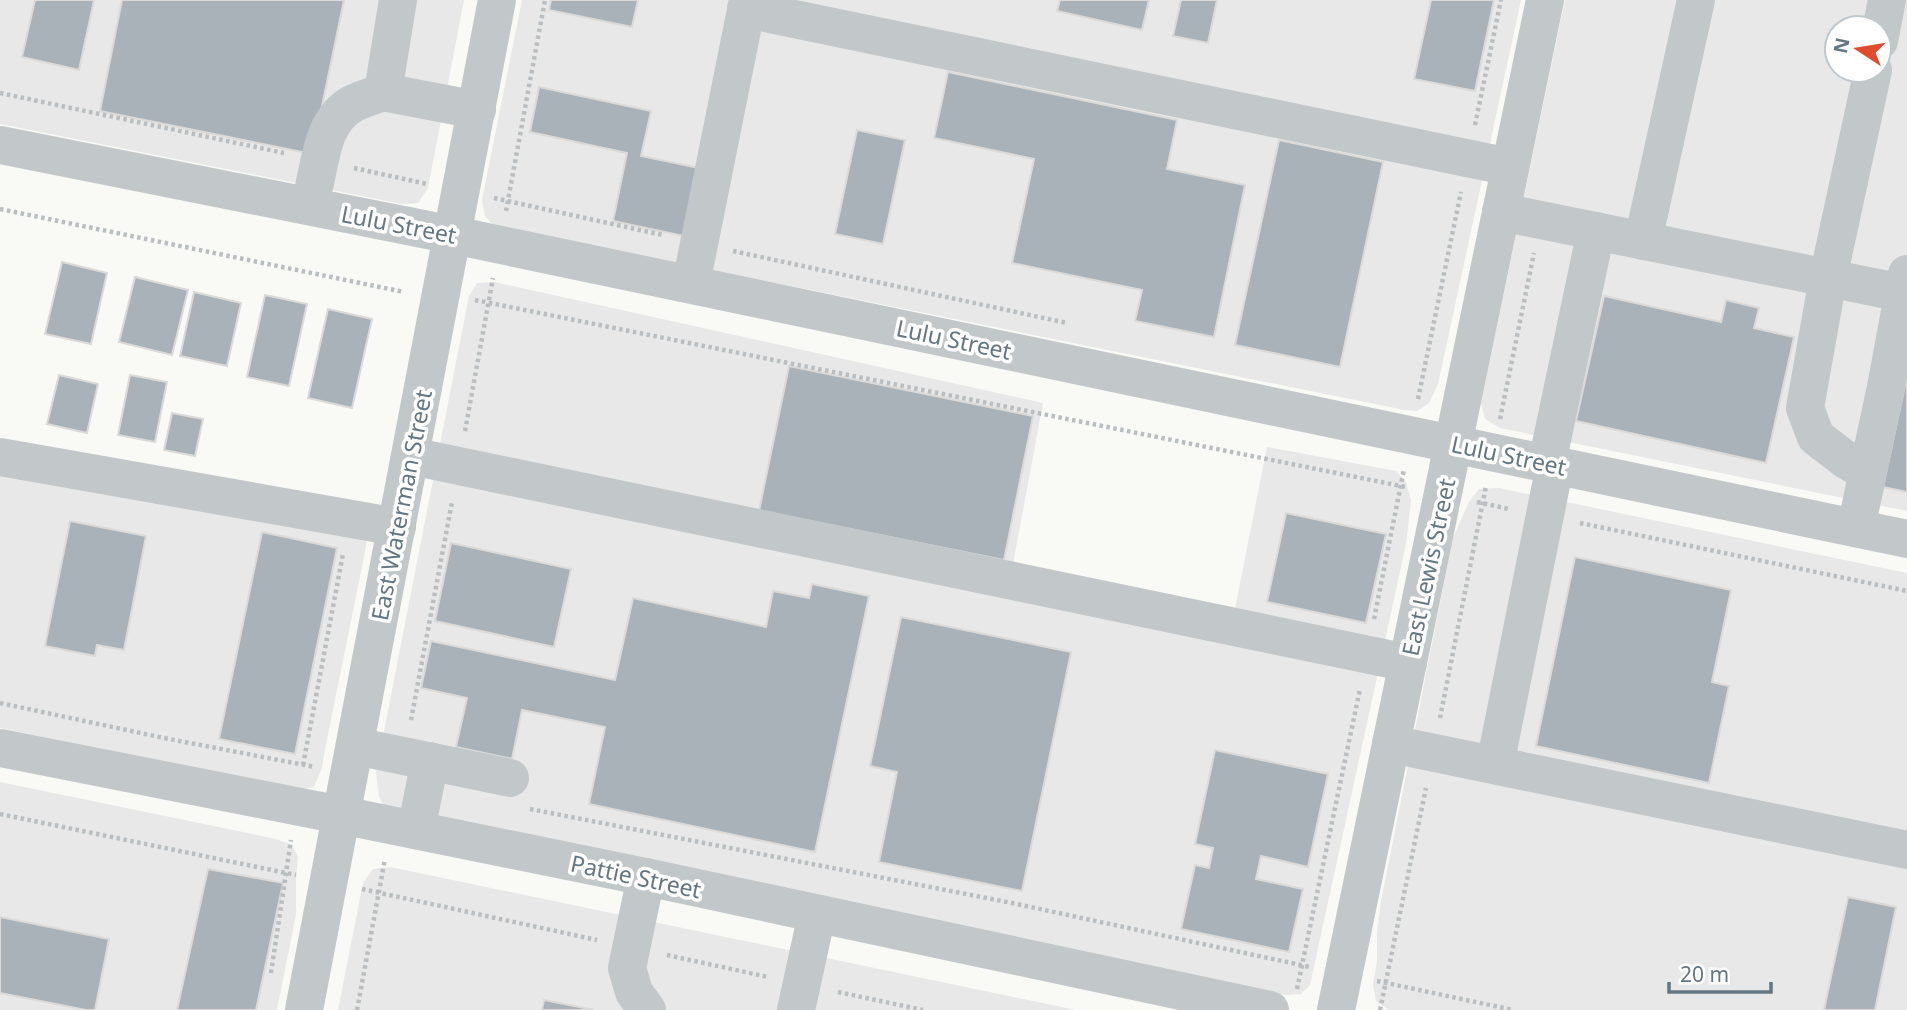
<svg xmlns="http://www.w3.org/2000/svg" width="1907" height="1010" font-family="'Noto Sans',sans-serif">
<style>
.built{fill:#e7e8e7;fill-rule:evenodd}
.building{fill:#a9b2b8;stroke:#dbdad9;stroke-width:2}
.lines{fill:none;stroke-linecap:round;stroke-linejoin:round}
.path{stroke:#babec1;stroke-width:4.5;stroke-dasharray:3.5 3.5;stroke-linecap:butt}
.minor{stroke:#c2c7ca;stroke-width:38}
.labels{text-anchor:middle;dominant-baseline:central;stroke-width:7;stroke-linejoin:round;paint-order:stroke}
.street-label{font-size:23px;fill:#647681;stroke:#fff}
</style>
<rect width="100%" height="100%" fill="#f9f9f6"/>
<g class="built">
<polygon points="0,0 464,0 428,188 418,203 402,204 0,124"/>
<polygon points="522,0 1521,0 1438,384 1429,403 1417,411 1405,410 494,226 485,216 482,200"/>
<path d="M1565,0H1907V511L1500,428L1485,419L1481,403ZM1837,28H1879V70H1837Z"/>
<polygon points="494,282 1043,403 1012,569 1234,614 1267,447 1396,471 1406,482 1411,500 1406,544 1310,985 1301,994 1286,995 385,808 379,797 376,772 469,296 477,283"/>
<polygon points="0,441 367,510 366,547 324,754 322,768 314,787 296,790 0,728"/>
<polygon points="1499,488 1907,573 1907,1010 1389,1010 1376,1001 1373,984 1377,962 1377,932 1381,901 1453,538 1469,502 1479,489"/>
<polygon points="0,782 276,839 292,845 298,857 296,879 296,915 277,1010 0,1010"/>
<polygon points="390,867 1076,1010 338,1010 363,883 373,869"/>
</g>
<g class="building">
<polygon points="35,0 94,0 79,70 22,57"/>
<polygon points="122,0 344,0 312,154 100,111"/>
<polygon points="551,0 638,0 632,27 549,10"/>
<polygon points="1060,0 1149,0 1142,30 1057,11"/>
<polygon points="1181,0 1217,0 1208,43 1173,36"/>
<polygon points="1431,0 1494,0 1475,91 1414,79"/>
<polygon points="948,72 1177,120 1167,169 1245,185 1214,337 1135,321 1142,290 1012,263 1034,159 934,138"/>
<polygon points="539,87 651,111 641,156 699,168 684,236 613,221 627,153 530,132"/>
<polygon points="857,130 905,140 883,244 835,234"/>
<polygon points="1279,140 1383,162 1340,367 1235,345"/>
<polygon points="62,262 107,273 91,344 45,334"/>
<polygon points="135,277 188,290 172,355 119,342"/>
<polygon points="194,292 241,303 227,366 180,356"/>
<polygon points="265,295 307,304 289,386 247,377"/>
<polygon points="1604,296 1721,322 1726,300 1759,308 1754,328 1794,337 1766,463 1576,421"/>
<polygon points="328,309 372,319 352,408 308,398"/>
<polygon points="789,366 1033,416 1004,560 759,511"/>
<polygon points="59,375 98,384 87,433 47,424"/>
<polygon points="130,375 167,382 155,442 118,435"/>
<polygon points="1907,376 1907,492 1883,487"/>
<polygon points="172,413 203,419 195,456 164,450"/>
<polygon points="1286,513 1386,534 1366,623 1267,602"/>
<polygon points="70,521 146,536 124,650 97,645 95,656 45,646"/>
<polygon points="262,532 337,548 295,754 219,739"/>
<polygon points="451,543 571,569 554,647 435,621"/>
<polygon points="1575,557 1731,590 1712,682 1729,686 1709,783 1536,746"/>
<polygon points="812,584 869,596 815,852 589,804 605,727 522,710 512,759 456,747 467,698 421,688 431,641 615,680 633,598 766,627 773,591 809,598"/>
<polygon points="901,617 1071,652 1022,891 879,862 897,772 870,766"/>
<polygon points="1215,750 1328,774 1308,867 1261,856 1256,879 1303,889 1289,952 1181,929 1195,865 1209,868 1213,848 1195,844"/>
<polygon points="208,869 283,883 256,1010 177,1010"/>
<polygon points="1848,897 1896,907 1875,1010 1824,1010"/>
<polygon points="0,917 109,939 95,1010 86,1010 0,993"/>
<polygon points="544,1000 594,1010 542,1010"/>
</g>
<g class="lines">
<g class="path">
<polyline points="0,93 284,153"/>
<polyline points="1475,125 1501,0"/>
<polyline points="354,168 427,184"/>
<polyline points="494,198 663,235"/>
<polyline points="0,209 404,292"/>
<polyline points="506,211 545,0"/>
<polyline points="733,251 1067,323"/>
<polyline points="475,300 1406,487"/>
<polyline points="1418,399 1461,192"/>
<polyline points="1500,419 1534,253"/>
<polyline points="465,431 493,278"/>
<polyline points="1477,502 1509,509"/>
<polyline points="1580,523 1907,591"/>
<polyline points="1374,619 1404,469"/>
<polyline points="0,703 164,738 315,767"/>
<polyline points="1440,718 1486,486"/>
<polyline points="411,720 452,502"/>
<polyline points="303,765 343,554"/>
<polyline points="530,809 1012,903 1310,967"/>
<polyline points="0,814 296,875"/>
<polyline points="362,889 597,940"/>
<polyline points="667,955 768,977"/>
<polyline points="271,973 291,840"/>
<polyline points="1377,981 1513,1010"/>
<polyline points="1297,989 1360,689"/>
<polyline points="838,992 923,1010"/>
<polyline points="357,1010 385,859"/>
<polyline points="1380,1010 1426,788"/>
</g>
<g class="minor">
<polyline points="398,0 383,92 477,110"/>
<polyline points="746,9 1510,167"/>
<polyline points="1879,41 1887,0"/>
<polyline points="0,145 453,235 1907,539"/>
<path d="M314,187C321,157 323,121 352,104C362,99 373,96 383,92"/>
<polyline points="1501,212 1907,294"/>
<polyline points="1643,241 1696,0"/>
<polyline points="691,284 748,0"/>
<polyline points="411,456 1408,663"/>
<polyline points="0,457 397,527"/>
<polyline points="1547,463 1596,231"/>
<polyline points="1867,472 1846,460 1816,437 1805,408 1828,278 1873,70"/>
<polyline points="1856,528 1886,387 1907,274"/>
<polyline points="1391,744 1907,850"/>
<polyline points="355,746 510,778"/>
<polyline points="0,748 341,815 646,877 1270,1010"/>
<polyline points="1495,765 1555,465"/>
<polyline points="416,830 430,761"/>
<polyline points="646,877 627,968 634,992 647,1010"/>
<polyline points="304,1010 497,0"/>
<polyline points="796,1010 817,914"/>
<polyline points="1336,1010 1545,0"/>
</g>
</g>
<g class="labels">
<g class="street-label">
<text transform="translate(399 224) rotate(11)">Lulu Street</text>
<text transform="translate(954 339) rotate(12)">Lulu Street</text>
<text transform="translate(1509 455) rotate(12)">Lulu Street</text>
<text transform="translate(401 505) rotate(-79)">East Waterman Street</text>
<text transform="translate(1428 567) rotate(-78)">East Lewis Street</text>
<text transform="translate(636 876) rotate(12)">Pattie Street</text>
</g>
</g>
<g transform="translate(1858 49) rotate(282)"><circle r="33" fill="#ffffff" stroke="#c1c8cd" stroke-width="2"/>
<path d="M0-5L12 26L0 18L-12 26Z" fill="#e14c2e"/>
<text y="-10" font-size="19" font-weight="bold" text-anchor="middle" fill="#647681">N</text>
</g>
<path d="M1669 982v10h102v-10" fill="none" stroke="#647681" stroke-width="3.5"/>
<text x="1680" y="982" font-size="21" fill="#647681" stroke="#ffffff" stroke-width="5" paint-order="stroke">20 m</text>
</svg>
